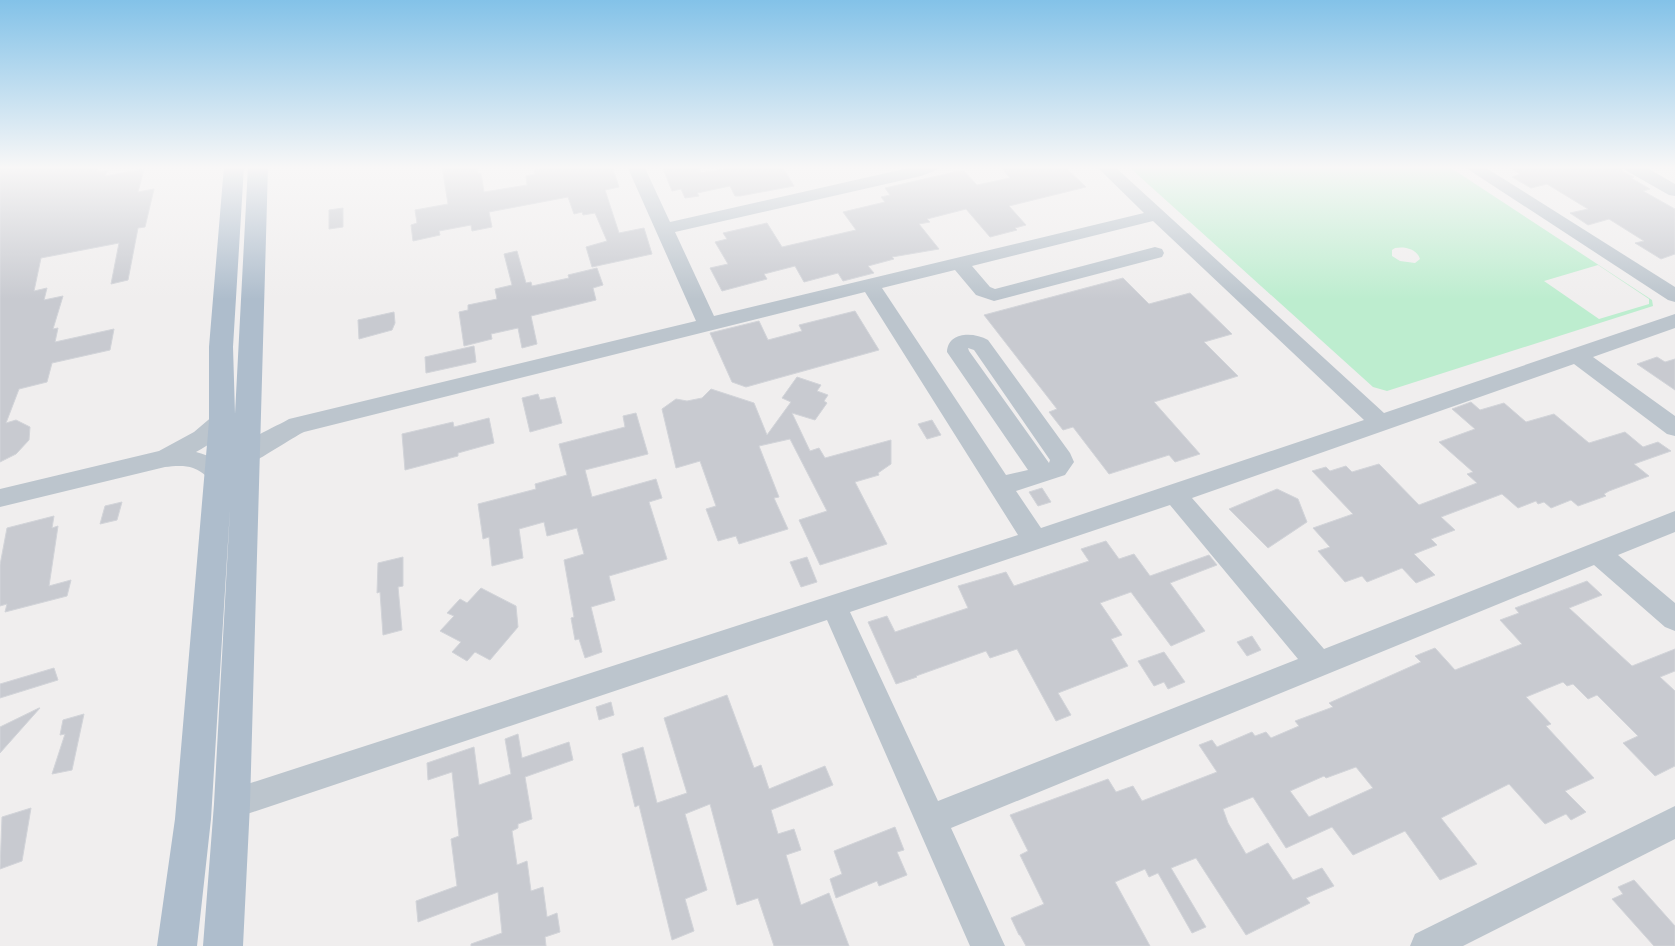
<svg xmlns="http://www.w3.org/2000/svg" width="1675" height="946" font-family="Inter,sans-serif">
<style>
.green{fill:#bdedcf;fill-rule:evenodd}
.building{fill:#c8cad0;stroke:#d2d4d9;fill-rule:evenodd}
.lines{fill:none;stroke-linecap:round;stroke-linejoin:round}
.minor{fill:#bcc5cd;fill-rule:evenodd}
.major{fill:#aebdcc;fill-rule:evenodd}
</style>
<rect width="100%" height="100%" fill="#f0eeee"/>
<path class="green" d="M1448,166L1652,300L1653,306L1387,391L1373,387L1128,166ZM1395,248C1405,246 1417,249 1420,259L1415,263L1400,261L1392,256V250ZM1598,265L1649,299V304L1599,319L1544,281Z"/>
<g class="building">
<polygon points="0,166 98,166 97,172 108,170 105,176 144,169 138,192 154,189 145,227 138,228 128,280 111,284 119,243 41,258 34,291 47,288 44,300 63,296 53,329 58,328 55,342 114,329 110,350 52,363 47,382 19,389 6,423 16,420 30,427 29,440 16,454 0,462"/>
<polygon points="442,166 477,166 478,174 481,173 484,192 527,185 526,176 535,174 534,170 562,166 612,166 619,187 605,190 619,233 644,228 652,254 592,267 586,247 607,241 595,213 583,215 582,212 574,214 568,197 489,212 492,227 472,231 471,225 439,231 440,235 413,241 411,225 417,223 415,210 448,204"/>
<polygon points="662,166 698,166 701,173 738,166 782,166 794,186 740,196 735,196 730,186 697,193 699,196 685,198 681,189 672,191"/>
<polygon points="1000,166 1064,166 1086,187 1009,206 1026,225 1015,228 1017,230 990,237 966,209 927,219 930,222 919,224 939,249 892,257 894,259 868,266 874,273 843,281 838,273 804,282 795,266 764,274 767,279 722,291 710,268 728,264 715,242 727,239 723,233 767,223 782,247 856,230 843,212 885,202 881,197 890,195 885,188 963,170 977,185 1010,178"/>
<polygon points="1507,166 1621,166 1624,172 1634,177 1631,178 1650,189 1643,191 1675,209 1675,254 1661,259 1635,243 1644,241 1609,219 1588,225 1570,213 1588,209 1547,184 1531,188 1512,177 1520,174"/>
<polygon points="343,208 343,227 329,229 329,210"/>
<polygon points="517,251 526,283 531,282 532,286 569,278 568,275 597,268 603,285 593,288 596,300 531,316 537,344 522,348 518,328 491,334 492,339 464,346 459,312 468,310 468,305 497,299 495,289 512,285 504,254"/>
<polygon points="1123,278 1149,304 1190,293 1232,334 1204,342 1238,376 1154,402 1200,454 1175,462 1169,455 1109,474 1073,427 1063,430 1049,412 1057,409 984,315"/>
<polygon points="855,311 879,350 746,387 732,382 710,333 759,321 768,340 802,331 799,325"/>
<polygon points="394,312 395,323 392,330 359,339 358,320"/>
<polygon points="474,346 476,362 426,373 425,357"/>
<polygon points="1657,357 1665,362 1675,359 1675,390 1637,364"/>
<polygon points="797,377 821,385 817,391 828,395 824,401 827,403 815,420 792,413 810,451 819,448 825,458 891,440 891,464 878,473 879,475 855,482 887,544 820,565 799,520 827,511 790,439 759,446 779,497 774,498 788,529 739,544 736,536 718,541 706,509 716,506 700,461 676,468 662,409 676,399 687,401 702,398 711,389 754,403 767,435 791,402 782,398"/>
<polygon points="538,394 540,400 555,397 562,423 530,432 522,398"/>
<polygon points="1471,402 1480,410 1504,403 1526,422 1554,414 1589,443 1625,432 1643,447 1658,442 1671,451 1634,464 1649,476 1609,491 1604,494 1606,496 1578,506 1571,500 1551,508 1544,502 1538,504 1536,501 1518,508 1502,494 1441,517 1455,530 1431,539 1437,545 1414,554 1435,575 1416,583 1402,568 1367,582 1362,576 1345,582 1318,551 1330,547 1313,528 1353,514 1312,471 1326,467 1330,471 1346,466 1352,472 1379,464 1419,505 1477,483 1467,474 1473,472 1439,442 1475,429 1452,409"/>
<polygon points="636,413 648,454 585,470 592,497 656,479 662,498 649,502 667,559 609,576 615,600 591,607 602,652 585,658 579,639 575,640 571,618 574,617 564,560 584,554 577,528 547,536 544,522 519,529 523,558 492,566 489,537 483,539 478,504 536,489 535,484 567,475 559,444 625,427 623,416"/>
<polygon points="489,418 494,443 458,453 458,456 405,470 402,434 453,422 454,427"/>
<polygon points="932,420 941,435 927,439 918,424"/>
<polygon points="1042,488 1051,502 1038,506 1029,492"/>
<polygon points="1277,489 1298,499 1307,522 1268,548 1229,509"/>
<polygon points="122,502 117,520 100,524 105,506"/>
<polygon points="54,516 52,528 58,526 49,586 71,580 67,596 5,612 7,604 0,606 0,565 7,528"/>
<polygon points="1106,541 1119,559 1134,554 1150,576 1209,555 1217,565 1170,583 1205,631 1171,646 1131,592 1100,603 1122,635 1111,639 1128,666 1058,693 1071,715 1056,721 1017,649 990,658 986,651 916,676 917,677 896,684 868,622 887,616 895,632 968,608 958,586 1006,572 1014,586 1089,561 1081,549"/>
<polygon points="403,557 403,586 398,587 402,630 383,635 380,592 377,593 378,563"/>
<polygon points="807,557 817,582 801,587 790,562"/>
<path d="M1587,581L1602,595L1569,608L1632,666L1675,649V671L1660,677L1675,691V766L1655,776L1623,743L1638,736L1597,695L1588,699L1573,684L1567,686L1563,682L1526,697L1551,724L1546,726L1594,778L1565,791L1586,812L1571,820L1566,814L1545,824L1509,784L1441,818L1477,864L1440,880L1405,831L1353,855L1332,827L1286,848L1253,797L1223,809L1228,823L1246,854L1268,843L1293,880L1322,868L1334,886L1306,898L1310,903L1246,935L1196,858L1171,868L1206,927L1192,933L1158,873L1149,877L1145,869L1115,882L1150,946H1026L1020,935H1019L1011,918L1044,904L1020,855L1028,851L1010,815L1108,779L1116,792L1133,786L1142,801L1217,772L1199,745L1212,740L1217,747L1252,732L1255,736L1266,732L1271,738L1299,726L1295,721L1333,707L1329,703L1421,662L1415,656L1435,648L1455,670L1522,644L1500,620L1519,613L1515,608ZM1356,767L1373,788L1309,817L1290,791L1324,776L1326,778Z"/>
<polygon points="481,588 516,606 518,627 490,660 475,652 467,661 452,652 461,642 440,631 454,616 447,613 460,599 467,603"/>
<polygon points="1252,636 1261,650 1247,656 1237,642"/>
<polygon points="1164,652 1185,682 1168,689 1164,682 1154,686 1138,661"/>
<polygon points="54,668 58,680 0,698 0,684"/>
<polygon points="727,695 754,768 761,765 769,789 825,766 833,785 771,810 778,834 794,829 801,850 786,855 801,905 829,893 849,946 774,946 758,898 737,905 710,804 685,814 707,890 685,899 694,931 672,940 639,805 635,807 622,754 643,747 657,803 687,793 664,718"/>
<polygon points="611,702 614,715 599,720 596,707"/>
<polygon points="39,708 40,708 0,753 0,727"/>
<polygon points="84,714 72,770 52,774 65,734 60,735 63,720"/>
<polygon points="518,734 522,758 569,742 573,760 525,777 532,819 518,824 518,828 512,831 517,865 527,861 531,891 543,887 547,917 557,913 560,932 545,937 546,946 471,946 471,944 502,933 498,892 418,922 416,901 457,886 451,839 459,836 452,772 428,780 427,763 474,747 479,785 511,774 505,739"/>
<polygon points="31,808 22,861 0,869 2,817"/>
<polygon points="895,827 904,850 897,852 907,875 879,886 877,881 836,898 830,879 842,874 834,851"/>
<polygon points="1634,880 1675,926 1675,946 1654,946 1612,899 1623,894 1618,887"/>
</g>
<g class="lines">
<g class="minor">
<path d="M627,166H644L670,222L917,166H939L937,170L921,176L675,232L714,316L1144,213L1096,166H1114L1384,413L1675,314V328L1593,357L1675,416V436L1667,434L1574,364L1192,498L1324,649L1675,511V532L1618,555L1675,603V631L1665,627L1594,565L951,828L1005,946H970L827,620L232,819L221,815L216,804L221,793L232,789L1018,535L865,292L304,432C295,436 251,465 247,465C244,465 241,463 239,462L235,456C245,438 272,429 289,419L696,321ZM1153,221L1364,420L1041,528L1016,491L1065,475L1074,462L1070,453L988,340C974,332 948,331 947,352L1028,470L1006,475L882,288L955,270L976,295L994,301L1162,257L1164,253L1162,249L1155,247L995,289L990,287L972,266ZM968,348L974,350L1050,460L1049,463L969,351ZM1170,505L1298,659L938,801L850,612Z"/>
<polygon points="1463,166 1483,166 1675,287 1675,302 1668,300"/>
<polygon points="1623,166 1644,166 1675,184 1675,196 1669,195 1625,170"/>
<path d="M222,413L230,415L233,421C225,435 210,444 196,452C210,456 222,460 229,473L225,479C208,485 208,473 193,468C185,465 174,466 165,467L0,507V489L159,451L194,432L214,415Z"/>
<polygon points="1675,806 1675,839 1463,946 1410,946 1415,934"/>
</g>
<polygon class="major" points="224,166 244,166 233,347 235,414 248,166 268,166 250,804 243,946 203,946 214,804 230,509 211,819 197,946 157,946 175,819 209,421 209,347"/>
</g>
<linearGradient id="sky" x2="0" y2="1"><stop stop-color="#83c2e8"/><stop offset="0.56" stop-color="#f8f7f7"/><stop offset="1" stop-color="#f8f7f7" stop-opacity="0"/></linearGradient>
<rect width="1675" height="299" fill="url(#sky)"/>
</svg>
